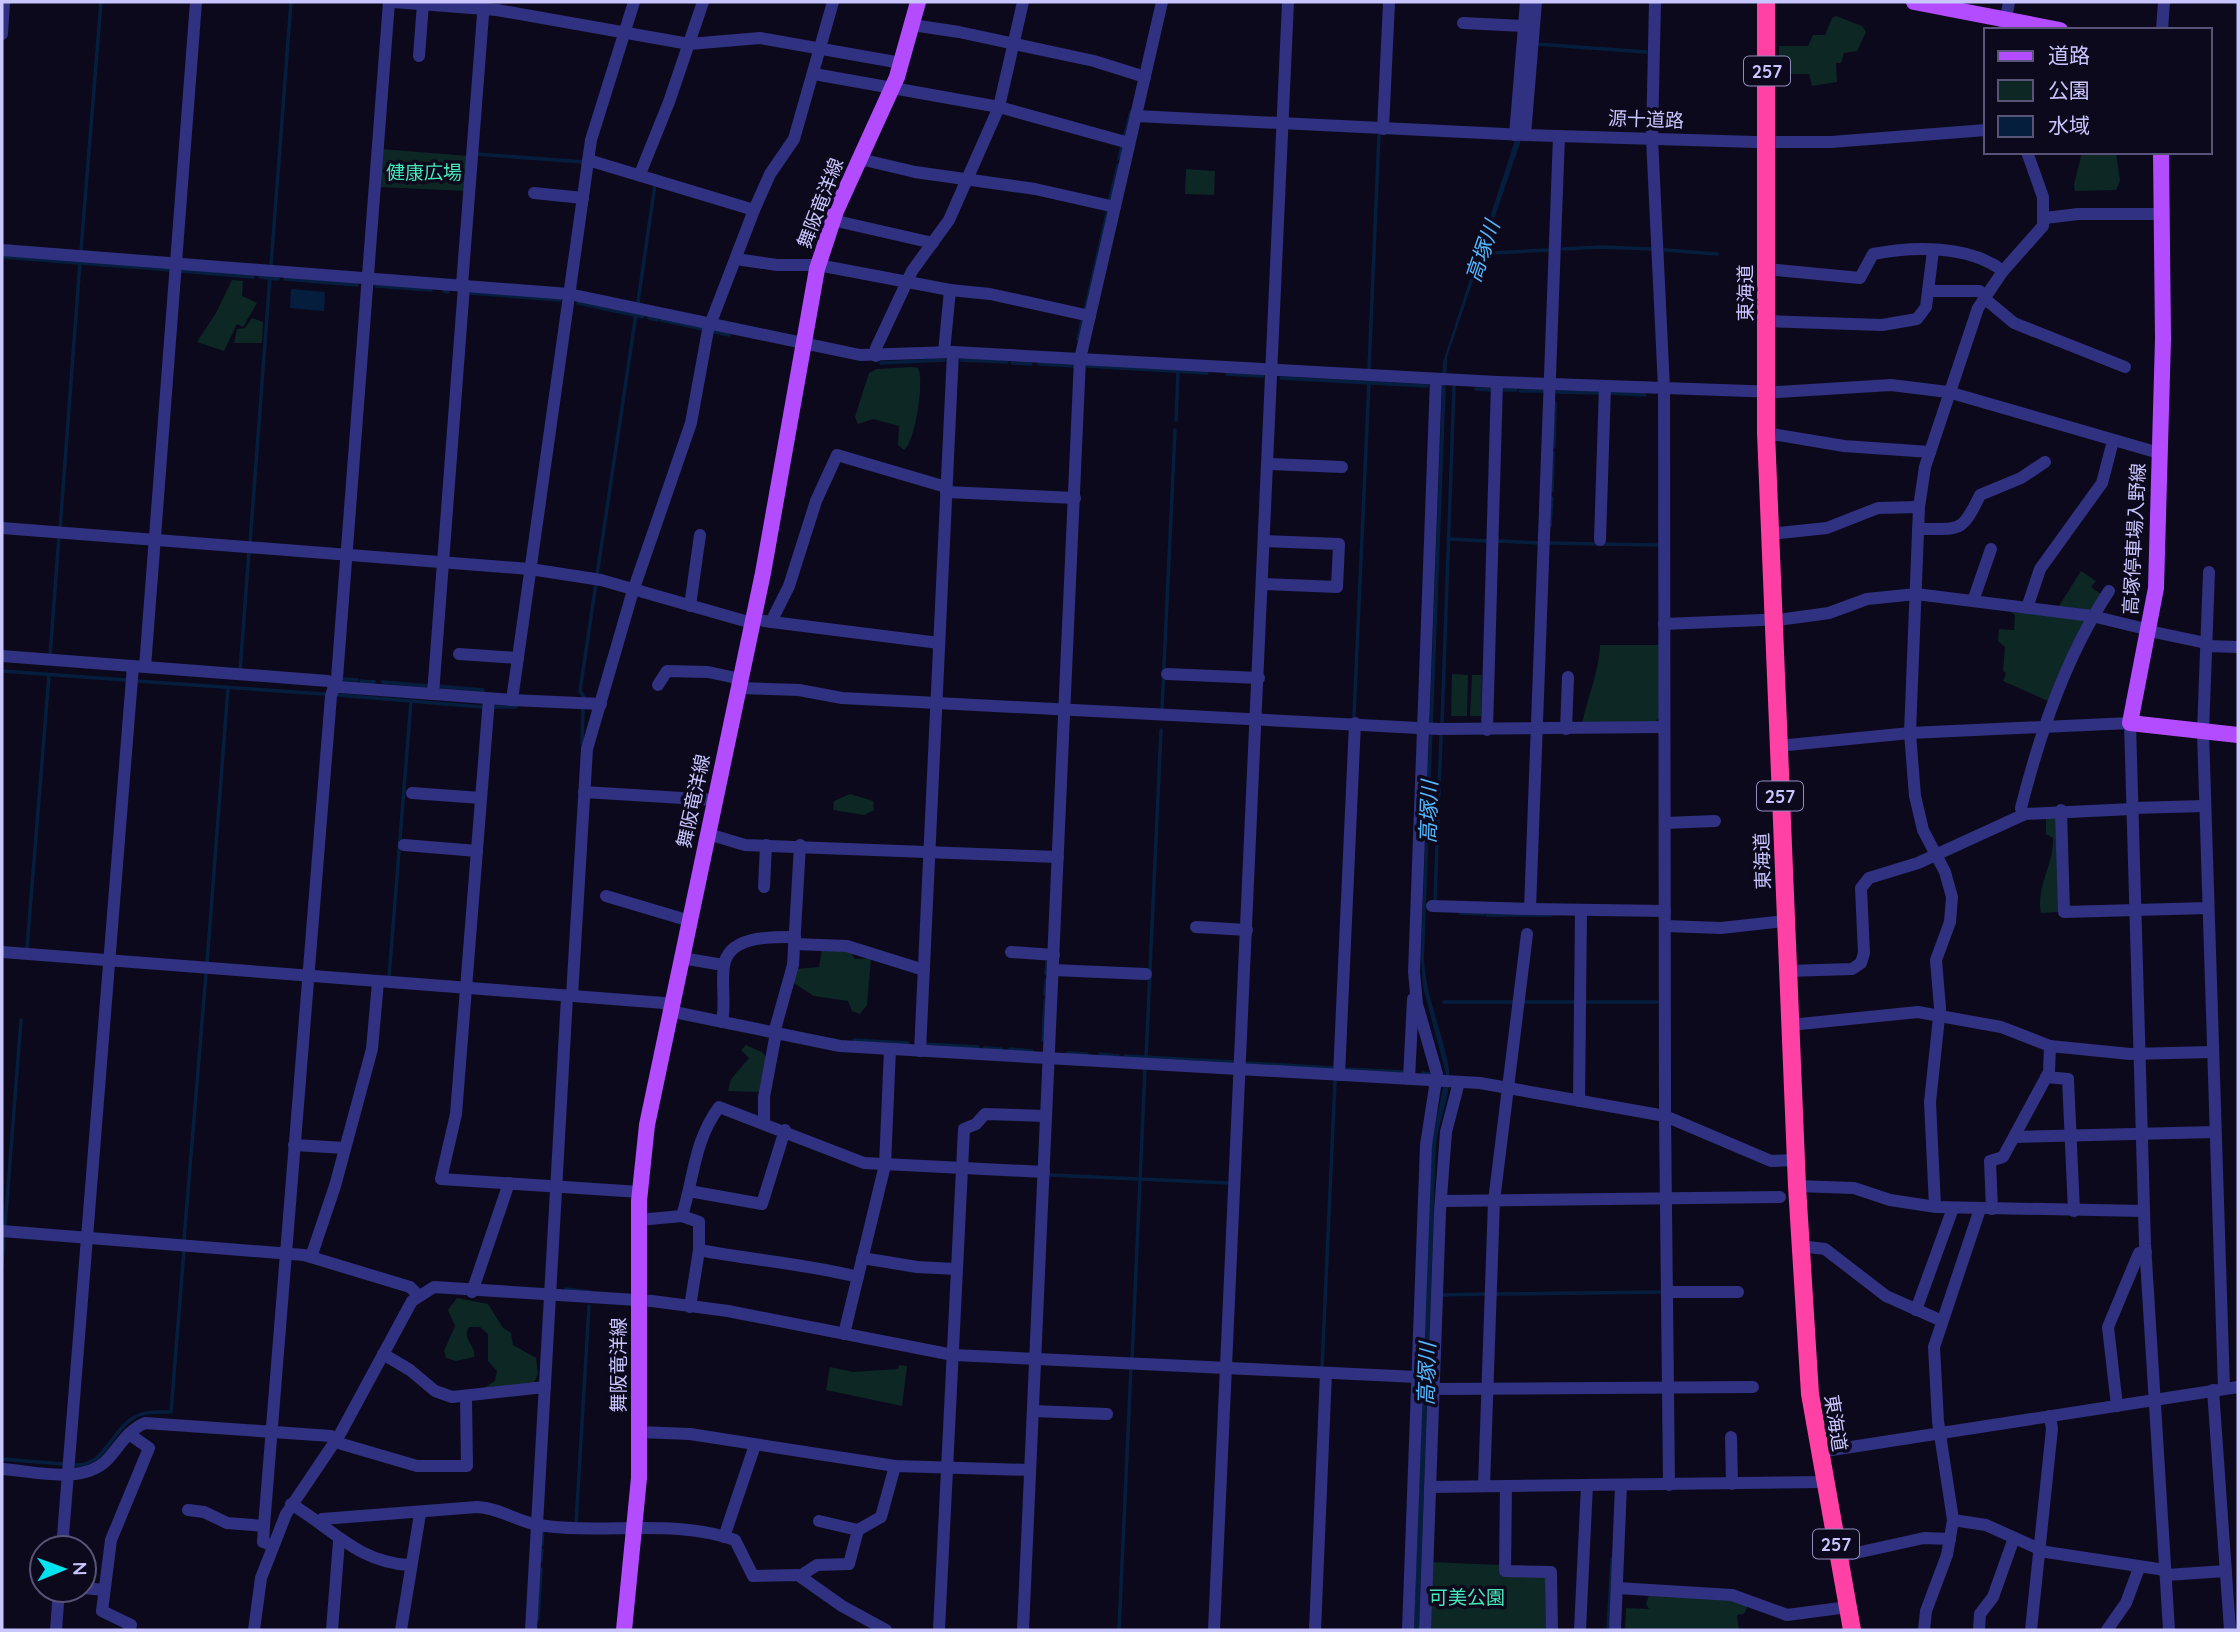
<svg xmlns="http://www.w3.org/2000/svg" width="2240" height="1632" font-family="Quicksand,'Noto Sans JP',sans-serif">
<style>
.green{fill:#0c2724}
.water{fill:#061e3e}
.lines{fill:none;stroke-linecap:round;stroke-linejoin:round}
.stream{stroke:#061e3e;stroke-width:3.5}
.minor{stroke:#303180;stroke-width:12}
.major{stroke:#b34cff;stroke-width:16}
.highway{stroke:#ff40a5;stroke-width:18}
.labels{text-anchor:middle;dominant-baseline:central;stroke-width:7;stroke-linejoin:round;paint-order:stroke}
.shield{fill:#0c091c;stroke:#908dbb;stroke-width:2}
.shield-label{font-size:18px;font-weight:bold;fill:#c8c5ff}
.street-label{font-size:19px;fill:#c8c5ff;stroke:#0c091c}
.park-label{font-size:19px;fill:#47e8b8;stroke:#0c091c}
.water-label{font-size:21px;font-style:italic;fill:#53b8ff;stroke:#0c091c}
</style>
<rect width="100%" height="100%" fill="#0c091c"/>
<g class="green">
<polygon points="1836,16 1862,26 1866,32 1857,51 1844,53 1841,63 1836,63 1837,82 1812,86 1809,74 1779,74 1779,46 1808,46 1813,35 1825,35 1832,18"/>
<polygon points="381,149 469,156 467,191 378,187"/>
<polygon points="2082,152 2116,152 2120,181 2116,190 2075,191 2074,185"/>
<polygon points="1186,169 1215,171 1214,195 1185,194"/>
<polygon points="232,280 243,281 242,296 257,303 243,327 237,324 224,351 197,342 216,313"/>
<polygon points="252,318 263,322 262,343 234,343 237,329 245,328"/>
<path d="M912,367L918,368C925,380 915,443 904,450L898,445L899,426L873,419L858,424L855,417L869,373L877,369Z"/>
<polygon points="2081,571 2096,581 2091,587 2102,595 2091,611 2057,609"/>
<polygon points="2010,612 2083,619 2085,623 2048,701 2003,681 2006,673 2003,671 2005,647 1998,641 1999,629 2014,630 2015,615"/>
<path d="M1600,645H1659V718L1655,722L1582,724C1587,700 1600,667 1600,645Z"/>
<polygon points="1452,674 1468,675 1467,716 1451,716"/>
<polygon points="1472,675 1482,675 1481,716 1470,716"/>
<polygon points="850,794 873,801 874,810 864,815 833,810 834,801"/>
<path d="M2056,814L2059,912L2041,913C2036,885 2054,865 2053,838L2046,834V817Z"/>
<polygon points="822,949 850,951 855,959 871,958 867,1005 860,1014 852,1011 848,1001 814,996 792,982 796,969 819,967"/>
<polygon points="746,1045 762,1052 766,1057 759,1092 728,1091 731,1079 749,1058 741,1050"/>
<path d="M457,1298L488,1304L503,1328L511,1333L513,1345L536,1358L538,1374L534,1383L484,1388L495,1381L497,1371L488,1361V1334L480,1327H469C461,1339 477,1346 474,1357L456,1361L446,1358L444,1351L455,1326L448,1310Z"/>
<polygon points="899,1365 907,1366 902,1406 826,1390 830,1367 853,1372 898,1369"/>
<polygon points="1432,1562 1500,1565 1501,1576 1546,1577 1548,1630 1429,1630"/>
<polygon points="1649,1595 1723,1598 1746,1604 1747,1608 1744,1614 1737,1615 1739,1630 1625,1630 1626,1608 1649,1609 1646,1604"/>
</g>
<g class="water">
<path d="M1519,128H1523L1520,143L1447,357L1424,957C1425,997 1443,1031 1449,1070C1452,1094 1438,1121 1436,1145L1419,1630H1414L1431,1145L1446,1074L1423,987L1421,957L1443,362Z"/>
<polygon points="291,289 325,292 324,311 290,308"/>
</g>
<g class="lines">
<g class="stream">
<polyline points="1536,44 1646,52"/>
<polyline points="1124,138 1131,112"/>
<polyline points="476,154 584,162"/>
<polyline points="1119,159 1122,146"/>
<polyline points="1109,203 1118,165"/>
<polyline points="1563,249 1600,247 1651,249"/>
<polyline points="81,250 101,2"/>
<polyline points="1665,250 1717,254"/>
<polyline points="1491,253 1549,250"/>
<polyline points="2,257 171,270"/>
<polyline points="271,265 291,2"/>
<polyline points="181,271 253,277"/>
<polyline points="260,277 278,279"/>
<polyline points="285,279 357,285"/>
<polyline points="376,286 431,290"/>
<polyline points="444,291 448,292"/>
<polyline points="470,293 560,300"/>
<polyline points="638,302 655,184"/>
<polyline points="578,303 643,317"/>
<polyline points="1085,311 1108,209"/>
<polyline points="649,318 657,320"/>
<polyline points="661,320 703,329"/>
<polyline points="711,331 729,335"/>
<polyline points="1078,339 1083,317"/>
<polyline points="961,360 1007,362"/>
<polyline points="881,363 944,360"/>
<polyline points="1012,363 1031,364"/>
<polyline points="1039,364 1075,366"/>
<polyline points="1087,366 1207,373"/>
<polyline points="1369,369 1379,135"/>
<polyline points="1227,374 1263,376"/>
<polyline points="1281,378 1427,386"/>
<polyline points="1476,389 1493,390"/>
<polyline points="1501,390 1516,390"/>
<polyline points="1520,391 1543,391"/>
<polyline points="1557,392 1601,393"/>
<polyline points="1609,393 1645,395"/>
<polyline points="1176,420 1178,372"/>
<polyline points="1554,447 1555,403"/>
<polyline points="1552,491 1553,452"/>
<polyline points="1550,526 1552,498"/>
<polyline points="60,529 80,262"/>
<polyline points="1448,539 1488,541"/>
<polyline points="1498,541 1539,543"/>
<polyline points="250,543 270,276"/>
<polyline points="1549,543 1657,545"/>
<polyline points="597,575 636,314"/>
<polyline points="50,656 59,536"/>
<polyline points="2,671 126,680"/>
<polyline points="240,671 249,551"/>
<polyline points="343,679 357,680"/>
<polyline points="136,681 324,694"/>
<polyline points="361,681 374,682"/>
<polyline points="383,682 429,686"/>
<polyline points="436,686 483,690"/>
<polyline points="338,695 483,707"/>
<polyline points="585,699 580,691 596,583"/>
<polyline points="493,707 516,707"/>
<polyline points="1162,709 1175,430"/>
<polyline points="1354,716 1369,381"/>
<polyline points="1442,723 1454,387"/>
<polyline points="582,744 583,709"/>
<polyline points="1435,900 1441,736"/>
<polyline points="1460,913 1483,914"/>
<polyline points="1487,915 1551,915"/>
<polyline points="27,948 49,675"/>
<polyline points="207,963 228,688"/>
<polyline points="1046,974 1047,962"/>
<polyline points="389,977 411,701"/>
<polyline points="1045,994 1046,980"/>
<polyline points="1444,1002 1512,1002"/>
<polyline points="1524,1002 1577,1002"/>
<polyline points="1583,1002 1657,1002"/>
<polyline points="854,1040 908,1043"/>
<polyline points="1043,1040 1045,1000"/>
<polyline points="925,1044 978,1047"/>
<polyline points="984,1048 1001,1049"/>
<polyline points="1010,1049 1032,1051"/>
<polyline points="1068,1053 1087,1054"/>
<polyline points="1100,1054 1118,1056"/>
<polyline points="1125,1056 1235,1062"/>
<polyline points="1146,1058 1161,730"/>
<polyline points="1247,1063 1335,1068"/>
<polyline points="1344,1069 1405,1072"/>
<polyline points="1423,1073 1431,1074"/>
<polyline points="1050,1175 1229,1183"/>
<polyline points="5,1226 21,1020"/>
<polyline points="184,1240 206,974"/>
<polyline points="2,1267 4,1236"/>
<polyline points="566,1289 590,1292"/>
<polyline points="1496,1294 1660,1292"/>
<polyline points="1443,1295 1486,1294"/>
<polyline points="1132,1360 1145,1069"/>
<polyline points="1322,1368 1335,1081"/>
<polyline points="2,1459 63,1464"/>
<path d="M75,1465C105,1466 111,1431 133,1418C144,1411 158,1412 171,1412L184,1250"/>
<polyline points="576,1524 589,1306"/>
<polyline points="542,1545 543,1530"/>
<polyline points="541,1561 542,1550"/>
<polyline points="538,1619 541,1569"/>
<polyline points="1119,1630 1131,1368"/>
<polyline points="1608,1630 1612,1559"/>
</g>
<g class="minor">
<polyline points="394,2 497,10 689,44 760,38 901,63"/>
<polyline points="1655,2 1652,138 1664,388 1665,1116 1669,1485"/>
<polyline points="1463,23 1524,26"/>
<polyline points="912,25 959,32 1094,61 1145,77"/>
<polyline points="2004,30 2009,2"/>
<polyline points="2162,30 2164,2"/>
<polyline points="2,34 4,2"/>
<polyline points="419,56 423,4"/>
<polyline points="814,74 999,107 1129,143"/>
<polyline points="1136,116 1525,135 1755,142 1831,142 1986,130"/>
<polyline points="1383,129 1389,2"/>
<polyline points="1515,135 1526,2"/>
<polyline points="1525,135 1536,2"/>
<polyline points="860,159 915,172 1035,189 1115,207"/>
<polyline points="588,160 754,210"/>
<polyline points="640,174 669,102 703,2"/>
<polyline points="534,193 583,198"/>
<polyline points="2045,218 2078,214 2161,214"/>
<polyline points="832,220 933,243"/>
<polyline points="2,250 569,294 860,355 953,352 1497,382 1777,392 1891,385 1948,392 2159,453"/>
<polyline points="736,259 777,265 818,265 950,290 990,294 1090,316"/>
<path d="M1766,269L1860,278L1873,254C1914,246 1969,245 2003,271"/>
<polyline points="462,285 484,2"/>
<polyline points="1928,291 1979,291 1986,296"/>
<polyline points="1984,298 2014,323 2125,367"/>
<polyline points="1766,321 1882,325 1917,319 1926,307 1933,251"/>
<polyline points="944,352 950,290"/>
<polyline points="876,356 876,348 912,271 949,220 999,107 1023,2"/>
<polyline points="1766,433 1844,446 1930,452"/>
<polyline points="1268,464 1342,467"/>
<polyline points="946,492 1075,498"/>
<polyline points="2,528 530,569 601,580 752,623"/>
<path d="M1918,529C1960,528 1961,535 1980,495L2021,478L2045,462"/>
<polyline points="1770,534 1827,528 1878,508 1919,507"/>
<polyline points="1600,540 1605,386"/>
<polyline points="2209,572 2203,732 2224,1389"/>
<polyline points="1263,584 1337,587 1339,544 1265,541"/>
<polyline points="1973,601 1991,549"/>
<polyline points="690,606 700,535"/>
<polyline points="2027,608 2040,569 2102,483 2113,441"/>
<polyline points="764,621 939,643"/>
<polyline points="771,622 789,586 816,501 837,455 946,487"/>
<polyline points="1664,624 1785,619 1829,613 1867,599 1916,594 2092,616 2150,630"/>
<polyline points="2149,631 2206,643"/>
<polyline points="2206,646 2238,647"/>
<polyline points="459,654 518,658"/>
<polyline points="2,656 328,681 340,687 512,700 601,704"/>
<polyline points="145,667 196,2"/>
<polyline points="1167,674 1259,678"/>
<polyline points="658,685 667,671 708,672 741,679"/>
<polyline points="739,688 799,690 842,698 1438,729 1664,727"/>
<polyline points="433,694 464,286"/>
<polyline points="489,699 456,1114 441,1179 640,1192"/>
<polyline points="512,700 591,140 634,2"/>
<polyline points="1566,729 1568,677"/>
<polyline points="1487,730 1497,382"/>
<polyline points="1778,746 1910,733 2130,723 2145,1244 2169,1630"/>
<polyline points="584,792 715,800"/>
<polyline points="412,793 481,798"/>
<polyline points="2132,808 2205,806"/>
<polyline points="2061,810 2064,912 2208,908"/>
<path d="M2023,815L2021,808C2040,733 2066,656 2109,591"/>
<polyline points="1665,823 1715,821"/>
<polyline points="708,834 745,845 1058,857"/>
<polyline points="404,845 477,851"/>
<polyline points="764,887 766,845"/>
<polyline points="606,896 690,921"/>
<polyline points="1432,906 1530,909 1559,136"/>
<polyline points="1530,909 1665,911"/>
<polyline points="1665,926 1721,928 1785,921"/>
<polyline points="1196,927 1247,930"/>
<polyline points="794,944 847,946 924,970"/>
<polyline points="2,952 664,1003 679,1013 840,1046 1480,1083 1665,1116 1771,1161 1795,1160"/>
<polyline points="1011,952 1054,955"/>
<polyline points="682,958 723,965"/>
<polyline points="1053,970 1146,974"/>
<polyline points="1787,971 1852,969 1861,963 1864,953 1861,888 1869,878 1918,863 2025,814 2132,809"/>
<polyline points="572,996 587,749 632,594 691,423 708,330 754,210 770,174 794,139 833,2"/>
<path d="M722,1022C726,1003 721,984 724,966C728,935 772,937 795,937"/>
<polyline points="1790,1025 1918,1012 2001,1027 2050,1046 2130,1054 2212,1052"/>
<polyline points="774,1033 793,965 800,845"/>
<polyline points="920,1051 953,352"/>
<polyline points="1339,1075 1355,723"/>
<polyline points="2046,1077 2068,1079 2074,1211"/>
<polyline points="1409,1079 1413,999"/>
<polyline points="1579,1101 1581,912"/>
<polyline points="764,1123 764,1097 776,1033"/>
<polyline points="2016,1137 2215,1132"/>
<polyline points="294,1145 345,1148"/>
<polyline points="1797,1186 1854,1188 1890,1200 1936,1207 2144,1211"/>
<polyline points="689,1191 762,1204 785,1130"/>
<polyline points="1443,1201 1780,1197"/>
<polyline points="1935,1206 1930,1102 1940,1008 1936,960 1950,922 1952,897 1945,872 1923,830 1915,796 1910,733 1919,507 1925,467 1978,308 2003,271 2043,226 2043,197 2027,152"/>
<polyline points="1992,1209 1990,1161 2003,1157 2049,1072 2050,1046"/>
<polyline points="682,1216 699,1222 699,1250 690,1307"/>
<path d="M639,1220L682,1216C694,1177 694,1141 719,1107L864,1163L1044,1172"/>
<polyline points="2,1231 304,1255 410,1287 418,1295"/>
<polyline points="1800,1246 1825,1249 1886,1296 1942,1321"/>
<path d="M699,1250C752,1260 806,1264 858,1277"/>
<polyline points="311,1257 335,1186 372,1049 378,982"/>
<polyline points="862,1258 917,1267 956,1269"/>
<polyline points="472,1292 509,1183"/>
<polyline points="1667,1292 1738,1292"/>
<polyline points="1916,1310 1953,1208"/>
<polyline points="844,1334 885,1165 890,1049"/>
<polyline points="383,1354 410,1370 435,1391 452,1397 545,1387"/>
<polyline points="1434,1389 1753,1387"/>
<polyline points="2213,1390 2230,1630"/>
<polyline points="2117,1406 2108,1327 2139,1253 2146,1252"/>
<polyline points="1033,1411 1107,1414"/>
<polyline points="639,1432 690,1434 895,1466 1030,1470"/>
<polyline points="1731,1437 1732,1484"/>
<polyline points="335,1442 417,1466 467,1466 466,1398"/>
<polyline points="1819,1452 2238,1387"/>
<path d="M2,1469C33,1471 82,1485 107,1460C119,1447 128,1430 145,1423L331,1436L337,1440"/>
<polyline points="1484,1486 1494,1201 1527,934"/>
<polyline points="1506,1486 1505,1571 1551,1572 1552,1630"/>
<polyline points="1430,1487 1824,1482"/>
<path d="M291,1504C332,1528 357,1562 409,1565"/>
<polyline points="188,1510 204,1512 227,1523 264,1526"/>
<polyline points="1953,1520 1986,1525 2046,1552 2165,1570"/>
<polyline points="819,1521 858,1530"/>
<path d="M319,1522L322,1519L477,1507C500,1508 518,1522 539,1525C603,1535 673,1518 735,1540L753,1576L798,1575L842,1606L886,1630"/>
<polyline points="724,1537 755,1445"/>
<polyline points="271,1545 263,1542 264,1526 331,696 337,678 389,2"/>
<polyline points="62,1548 133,666"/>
<polyline points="1838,1557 1924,1538 1950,1539"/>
<polyline points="2166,1575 2226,1571"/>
<polyline points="800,1576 817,1565 849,1564 858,1530 881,1517 895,1466"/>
<polyline points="84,1588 104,1590"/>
<polyline points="1617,1588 1732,1595 1787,1615 1848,1607"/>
<polyline points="56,1630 59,1590"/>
<polyline points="129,1630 131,1625 102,1611 111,1540 149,1448 129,1434"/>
<polyline points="254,1630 261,1578 286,1514 340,1434 412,1301 434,1287 652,1301 728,1311 953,1355 1417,1377"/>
<polyline points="332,1630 339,1541"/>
<polyline points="401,1630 420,1514"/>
<polyline points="531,1630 567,997"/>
<polyline points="939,1630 964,1129 976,1124 985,1114 1046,1116"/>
<polyline points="1023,1630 1080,359 1162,2"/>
<polyline points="1214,1630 1288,2"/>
<polyline points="1315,1630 1326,1373"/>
<polyline points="1408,1630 1426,1145 1437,1074 1417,1004 1414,972 1436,379"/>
<polyline points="1425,1630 1440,1211 1446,1132 1459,1082"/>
<polyline points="1580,1630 1587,1485"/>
<polyline points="1615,1630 1621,1485"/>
<polyline points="1924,1630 1926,1611 1947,1555 1953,1520 1938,1421 1934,1347 1980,1209"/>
<polyline points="1979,1630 1980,1614 1993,1597 2014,1538"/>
<polyline points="2031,1630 2052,1429 2050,1416"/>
<polyline points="2107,1630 2126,1603 2139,1568"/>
</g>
<g class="major">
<polyline points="1914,2 2060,30"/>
<polyline points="2161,152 2163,339 2156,588 2130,723 2238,735"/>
<polyline points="624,1630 639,1478 639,1201 647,1125 763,573 817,269 836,211 897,77 918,2"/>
</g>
<polyline class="highway" points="1766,2 1766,433 1797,1186 1810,1394 1852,1630"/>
</g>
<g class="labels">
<g class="shield">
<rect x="1744" y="56.5" width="46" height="29" rx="5"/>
<rect x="1757" y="781.5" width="46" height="29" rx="5"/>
<rect x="1813" y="1529.5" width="46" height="29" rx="5"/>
</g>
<g class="shield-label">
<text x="1767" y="71">257</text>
<text x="1780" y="796">257</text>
<text x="1836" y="1544">257</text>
</g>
<g class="street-label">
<text transform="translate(1646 119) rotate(2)">源十道路</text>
<text transform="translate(820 203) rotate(-69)">舞阪竜洋線</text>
<text transform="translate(1745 293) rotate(-90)">東海道</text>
<text transform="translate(2134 539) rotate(-87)">高塚停車場入野線</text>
<text transform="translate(693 801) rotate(-78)">舞阪竜洋線</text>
<text transform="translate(1762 861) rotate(-92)">東海道</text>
<text transform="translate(618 1365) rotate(-90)">舞阪竜洋線</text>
<text transform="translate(1836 1423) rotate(81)">東海道</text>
</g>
<g class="park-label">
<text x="424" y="172">健康広場</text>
<text x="1467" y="1597">可美公園</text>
</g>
<g class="water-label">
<text transform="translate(1482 251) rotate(-71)">高塚川</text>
<text transform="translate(1428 812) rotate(-88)">高塚川</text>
<text transform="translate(1426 1374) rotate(-88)">高塚川</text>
</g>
</g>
<rect width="2240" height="1632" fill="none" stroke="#c8c5ff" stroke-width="7"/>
<rect x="1984" y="28" width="228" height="126" fill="#0c091c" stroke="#575477" stroke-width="2"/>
<rect x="1998" y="51" width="35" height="10" fill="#b34cff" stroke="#575477" stroke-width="2"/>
<text x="2048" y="63" font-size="21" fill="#c8c5ff">道路</text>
<rect x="1998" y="80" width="35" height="21" fill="#0c2724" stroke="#575477" stroke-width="2"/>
<text x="2048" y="98" font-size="21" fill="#c8c5ff">公園</text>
<rect x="1998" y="116" width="35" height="21" fill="#061e3e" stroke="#575477" stroke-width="2"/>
<text x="2048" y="133" font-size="21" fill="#c8c5ff">水域</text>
<g transform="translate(63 1569) rotate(89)"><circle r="33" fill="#0c091c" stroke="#575477" stroke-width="2"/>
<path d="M0-5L12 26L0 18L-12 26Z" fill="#00e4f0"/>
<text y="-10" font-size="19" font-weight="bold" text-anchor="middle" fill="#c8c5ff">N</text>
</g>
</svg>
